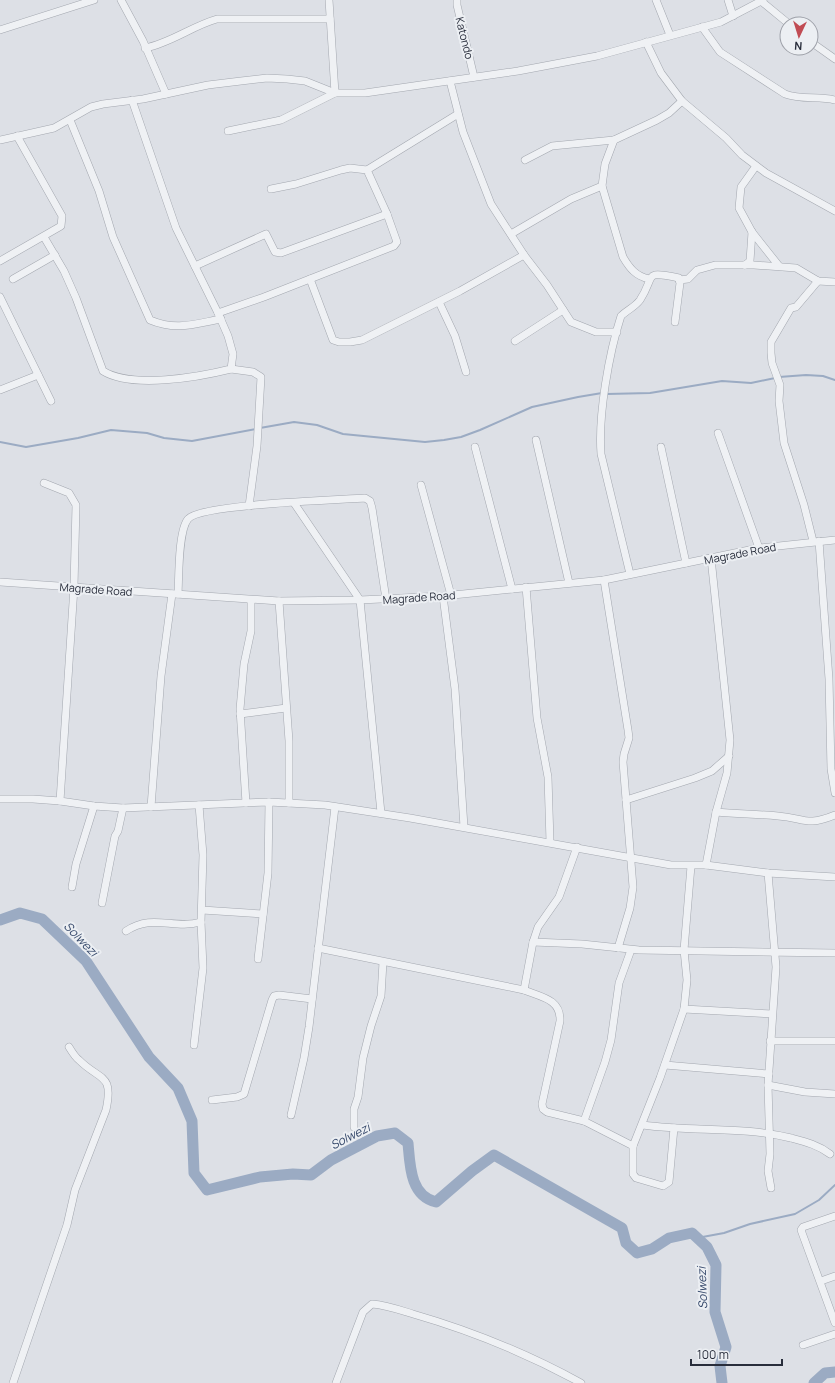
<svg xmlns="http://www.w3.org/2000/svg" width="835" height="1383" font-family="Manrope,sans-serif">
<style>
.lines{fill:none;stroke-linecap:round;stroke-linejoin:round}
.stream{stroke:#9babc3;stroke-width:2}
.river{stroke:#9babc3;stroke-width:11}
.minor-casing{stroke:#a3a7af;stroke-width:8}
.minor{stroke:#eff1f4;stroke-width:7}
.labels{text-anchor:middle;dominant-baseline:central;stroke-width:4;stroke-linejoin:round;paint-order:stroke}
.street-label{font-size:11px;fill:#282d3b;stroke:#eceff3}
.water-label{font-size:12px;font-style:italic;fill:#36496b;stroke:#eceff3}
</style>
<rect width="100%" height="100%" fill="#dde0e6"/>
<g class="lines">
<g class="stream">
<polyline points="779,377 806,375 823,376 835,380"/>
<polyline points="607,394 650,393 722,381 751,383 775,378"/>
<polyline points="260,428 294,422 317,425 343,434 425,442 444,440 461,437 480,430 532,407 578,397 602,393"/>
<polyline points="0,442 26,447 78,438 111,430 147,433 164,438 192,441 256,429"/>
<polyline points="697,1238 724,1233 750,1224 795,1214 819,1200 835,1185"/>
</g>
<g class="river">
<path d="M0,920L20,913L42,919L86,961L149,1057L178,1088L192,1121L194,1173L207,1190L260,1177L293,1174L311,1175L331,1160L377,1136L395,1133L408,1143C410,1165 410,1196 436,1202L472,1171L494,1155L622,1228L626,1243L637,1253L652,1249L669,1238L692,1233L707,1247L716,1265L715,1312L726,1347L720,1366L722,1383"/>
<polyline points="814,1383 825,1373 835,1372"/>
</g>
<g class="minor-casing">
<g id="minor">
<polyline points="121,0 143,41 166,94"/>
<polyline points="457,0 457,5 474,77"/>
<polyline points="656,0 670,35"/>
<polyline points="728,0 733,16"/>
<polyline points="761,1 789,24"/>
<path d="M702,27L720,52L785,94C801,100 818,96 835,100"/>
<polyline points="0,30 94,0"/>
<polyline points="646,42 661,73 682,101 726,138 742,155 766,173 835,211"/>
<polyline points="811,42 835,59"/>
<path d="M145,48C171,43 192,26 217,19H330"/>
<polyline points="450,81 463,132 491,204 524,255 547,285 571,322 596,332 617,332"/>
<path d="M70,120L99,191L113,237L150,320C176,331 194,324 221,319"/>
<polyline points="228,131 281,120 335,93 329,0"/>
<polyline points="0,140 54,128 91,107 103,104 143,99 208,85 241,81 267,78 287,79 305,81 335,93 365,93 518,71 597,56 721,22 763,0"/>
<polyline points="525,160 552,146 614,140"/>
<polyline points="756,166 741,187 739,208 752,232 779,266"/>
<polyline points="367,170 458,114"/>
<polyline points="511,234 571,199 602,186"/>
<path d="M44,237L64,271L76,298L103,371C132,389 199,377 231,369L233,354L228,336L218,313L176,228L132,100"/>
<polyline points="0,261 61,226 62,216 17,136"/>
<polyline points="745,265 750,261 752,232"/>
<polyline points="195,266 266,234 275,252 281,253 387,214"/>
<polyline points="13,279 55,255"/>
<polyline points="310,279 333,340 339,342 350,342 362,340 460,291 524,255"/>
<path d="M649,279C636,276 630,269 623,257L602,186L605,164L614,140L657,120L669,113L682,101"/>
<polyline points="679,280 688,279 697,270 715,265 754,265 796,268 818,281 835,282"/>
<polyline points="0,297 51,401"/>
<polyline points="439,302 455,336 466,372"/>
<polyline points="218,313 264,297 394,246 397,242 387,214 367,170 350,168 341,170 296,184 271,189"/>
<polyline points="515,341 563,310"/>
<polyline points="231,369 253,372 261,377 257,446 249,506"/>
<polyline points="0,390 38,375"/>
<polyline points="718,433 759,548"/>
<polyline points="536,440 569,583"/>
<polyline points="475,447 512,589"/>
<polyline points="661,447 686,563"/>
<polyline points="44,483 69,493 76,505 74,587 60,801 94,806 123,808 269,802 325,805 410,818 671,865 706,865 768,873 835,877"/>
<polyline points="421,485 451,595"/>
<polyline points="294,503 360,600 381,813"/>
<polyline points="813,541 804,505 784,443 779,401 780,385 772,363 771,353 771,342 791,308 796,307 818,281"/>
<polyline points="819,541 829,679 831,769 835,793"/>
<path d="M630,574L601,454C598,415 609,353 621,316C627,310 635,307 640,300C656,276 642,270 679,278L680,283L675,322"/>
<polyline points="604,580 628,730 629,738 624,754 623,762 633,887 630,908 618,948"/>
<polyline points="0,582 279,601 360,600 443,596 604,580 759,548 835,540"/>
<polyline points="526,587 537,718 548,777 550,842"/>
<path d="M178,594C179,578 178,531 188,519C200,504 338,500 365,498L370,501L372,508L386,599"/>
<polyline points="443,596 455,689 464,827"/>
<polyline points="279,601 289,741 289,803"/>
<polyline points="240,714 286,708"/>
<polyline points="0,799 33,799 60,801"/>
<polyline points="626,800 695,778 712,771 729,756"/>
<polyline points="246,803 240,709 244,664 251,631 251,600"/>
<polyline points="151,807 161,676 172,594"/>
<path d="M716,812C737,814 757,814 778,816C805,818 806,827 835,815"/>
<polyline points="706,865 716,812 727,773 730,740 711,558"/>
<polyline points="768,873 776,967 768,1085 770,1154 768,1171 771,1188"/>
<polyline points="72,887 76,864 94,806"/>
<polyline points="102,903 115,836 118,831 123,808"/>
<polyline points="202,910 263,914"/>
<path d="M126,931C153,913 173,930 201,922"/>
<polyline points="533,942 582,944 639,950 835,953"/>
<path d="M318,948L524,990C541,997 561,999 560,1021L542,1104L543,1109L547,1112L584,1121L633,1146"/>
<polyline points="258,959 268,873 269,802"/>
<polyline points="524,990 533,942 538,927 559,897 577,847"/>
<polyline points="684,1009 772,1014"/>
<polyline points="770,1041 835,1041"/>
<polyline points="194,1045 203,968 201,922 203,855 199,805"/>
<polyline points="665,1065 769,1074"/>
<polyline points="768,1085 805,1092 835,1094"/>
<polyline points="212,1100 237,1097 244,1094 272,1000 274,996 279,995 312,999"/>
<polyline points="291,1115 304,1058 309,1027 335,807"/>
<polyline points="584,1121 605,1062 611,1040 619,983 631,950"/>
<path d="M643,1125C693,1132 741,1126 791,1138C806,1142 818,1145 830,1154"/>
<polyline points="354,1127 354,1109 358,1097 363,1058 371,1026 381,996 383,962"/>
<polyline points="674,1128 669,1182 663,1186 636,1178 633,1174 633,1146 660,1078 684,1009 687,980 684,950 691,866"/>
<polyline points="835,1216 803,1227 801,1230 835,1323"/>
<polyline points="821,1281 835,1276"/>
<polyline points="803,1345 835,1334"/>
<path d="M13,1383L67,1225L75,1190L106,1110C114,1073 100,1081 79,1060C75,1057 72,1052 69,1047"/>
<path d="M336,1383L363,1312L372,1304C386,1305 400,1310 413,1314C472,1331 528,1354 581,1383"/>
</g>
</g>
<use href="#minor" class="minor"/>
</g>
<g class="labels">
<g class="street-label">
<text transform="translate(465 38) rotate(76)">Katondo</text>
<text transform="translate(740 553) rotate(-11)">Magrade Road</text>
<text transform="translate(96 589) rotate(4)">Magrade Road</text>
<text transform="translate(419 597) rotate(-4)">Magrade Road</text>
</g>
<g class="water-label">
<text transform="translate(81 939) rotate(46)">Solwezi</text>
<text transform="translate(350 1136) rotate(-27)">Solwezi</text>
<text transform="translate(702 1288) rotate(-92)">Solwezi</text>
</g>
</g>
<g transform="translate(799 36) rotate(184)"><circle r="19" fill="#eceff3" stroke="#9ea1a9"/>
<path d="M0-3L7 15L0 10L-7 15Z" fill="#c14c54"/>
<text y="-6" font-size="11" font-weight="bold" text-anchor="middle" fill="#282d3b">N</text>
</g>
<path d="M691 1359v6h91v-6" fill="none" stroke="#282d3b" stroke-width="2"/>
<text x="697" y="1359" font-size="12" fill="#282d3b" stroke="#eceff3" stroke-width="3" paint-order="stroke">100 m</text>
</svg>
